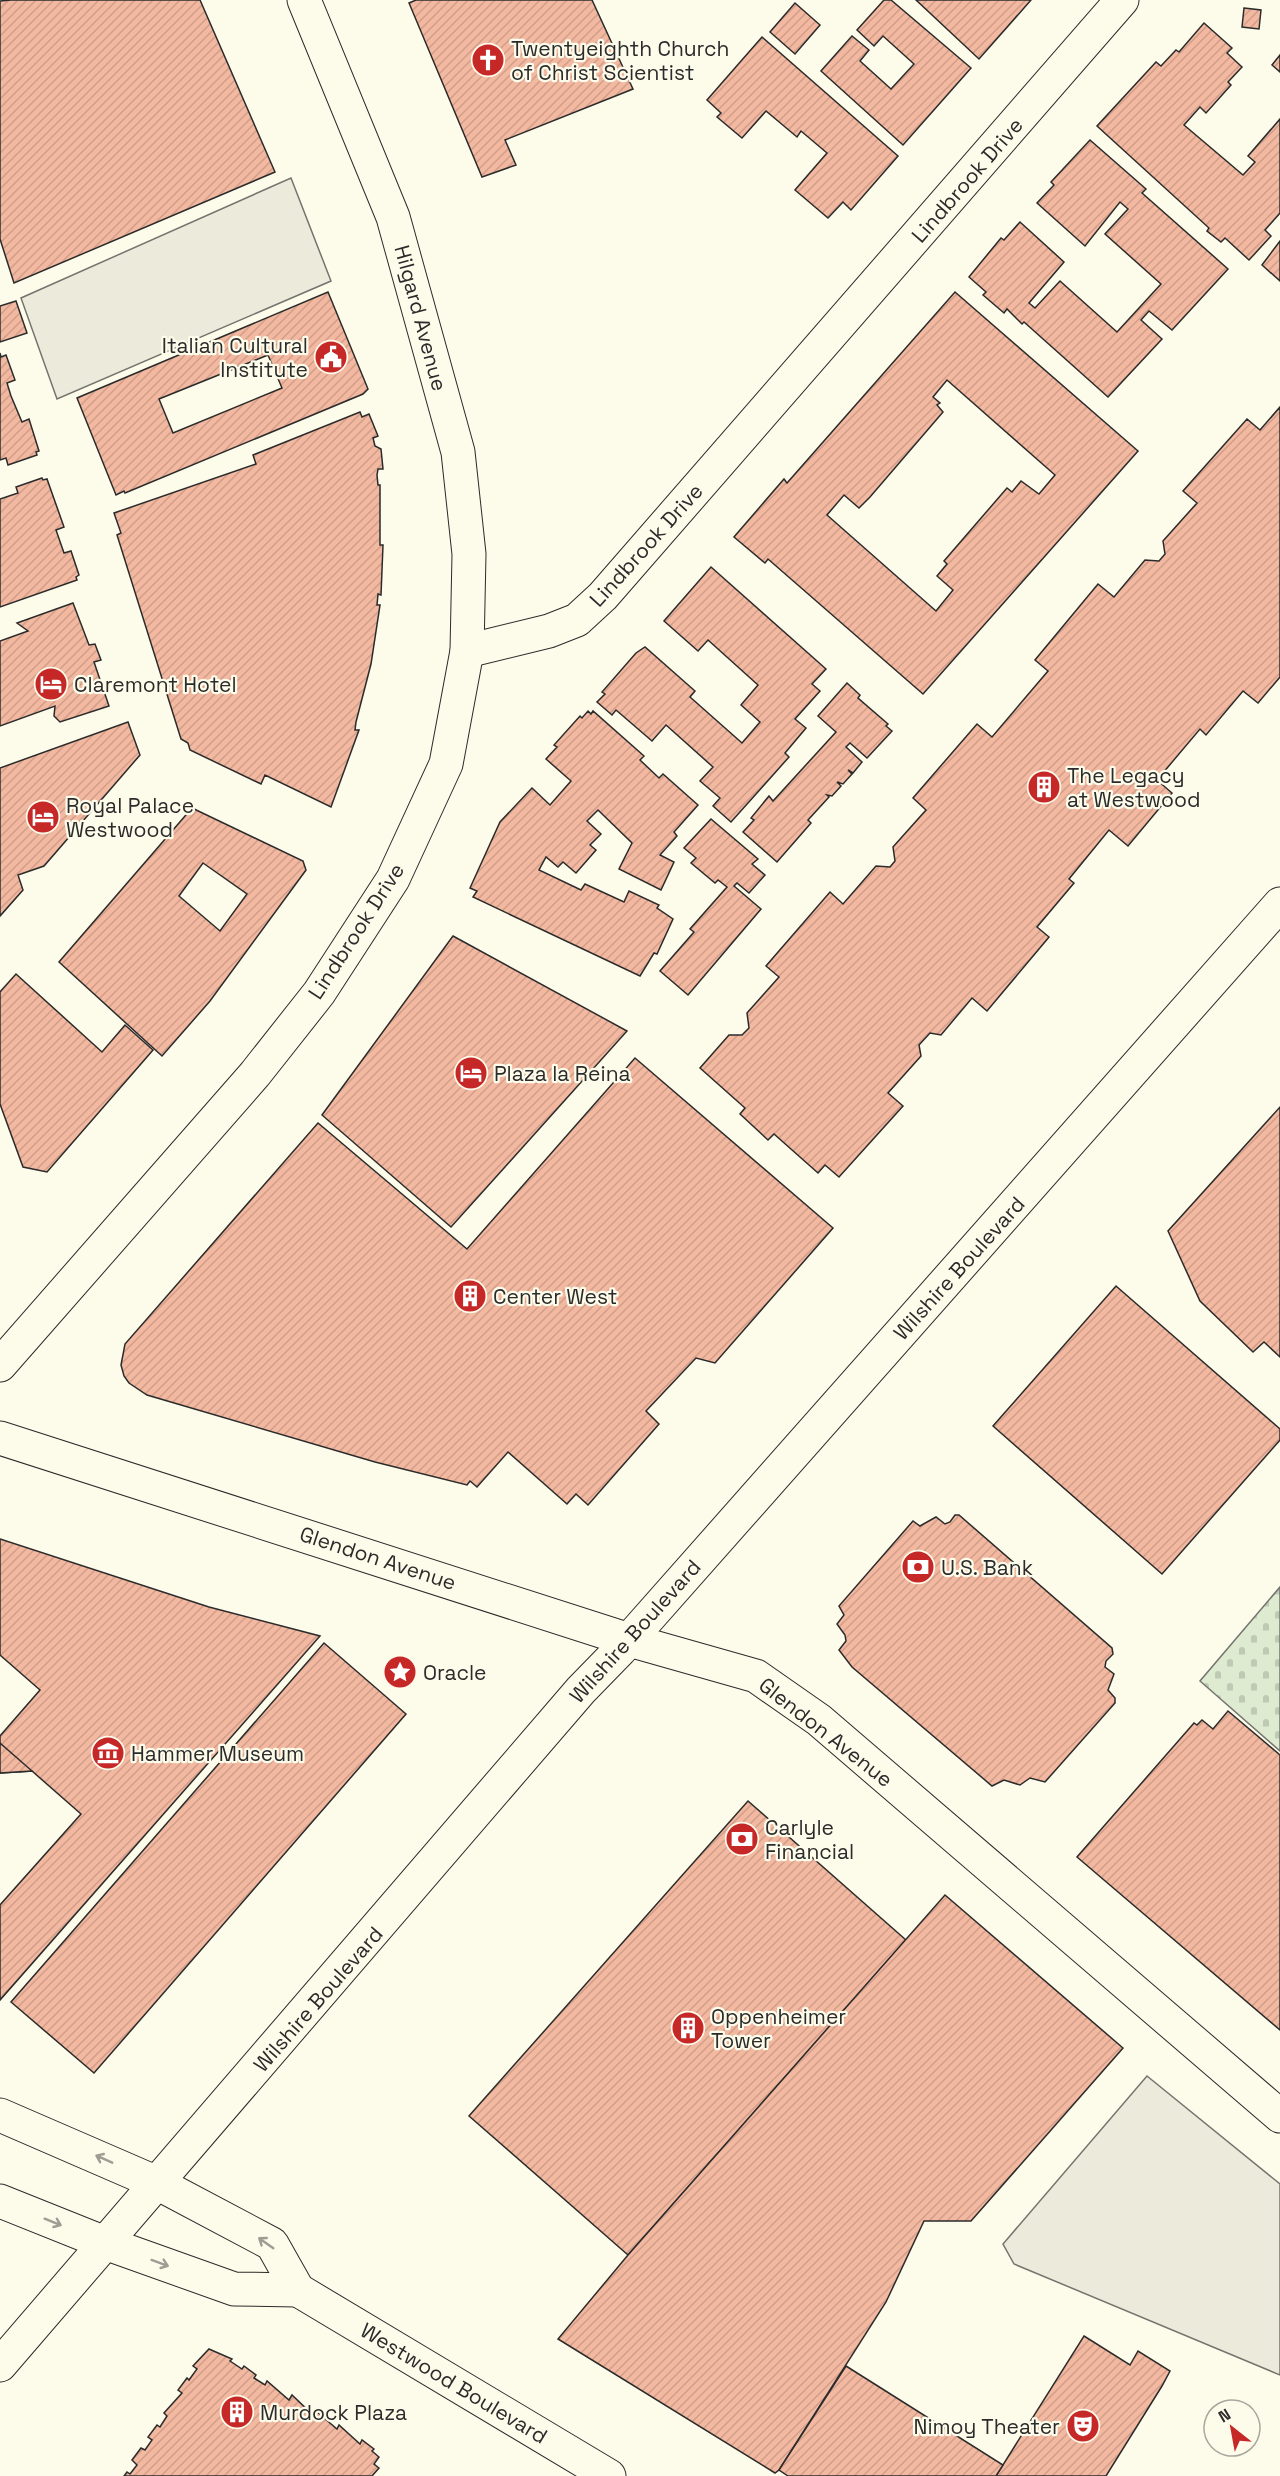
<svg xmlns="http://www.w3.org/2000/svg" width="1280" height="2476" font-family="'Space Grotesk',sans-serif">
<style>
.cemetery{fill:url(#cemetery-stones);stroke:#74746e;stroke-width:1.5}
.parking{fill:#eceadb;stroke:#74746e;stroke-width:1.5}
.building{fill:url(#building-hatch);stroke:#2b2b2b;stroke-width:1.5;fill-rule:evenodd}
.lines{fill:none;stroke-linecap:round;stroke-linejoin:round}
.minor-casing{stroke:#2b2b2b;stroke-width:35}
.major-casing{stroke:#2b2b2b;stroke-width:35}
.minor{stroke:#fdfbea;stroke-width:33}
.major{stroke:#fdfbea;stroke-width:33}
.oneway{stroke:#9e9d94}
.labels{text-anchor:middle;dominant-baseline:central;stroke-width:4.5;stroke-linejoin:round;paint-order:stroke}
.poi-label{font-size:21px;fill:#2b2b2b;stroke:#fdfbea;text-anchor:start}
.street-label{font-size:21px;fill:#2b2b2b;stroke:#fdfbea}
</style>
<defs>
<pattern id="cemetery-stones" width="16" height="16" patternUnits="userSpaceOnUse" patternTransform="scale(1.5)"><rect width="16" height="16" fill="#deebd1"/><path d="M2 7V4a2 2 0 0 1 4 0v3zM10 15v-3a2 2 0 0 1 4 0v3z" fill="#bfcab4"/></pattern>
<pattern id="building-hatch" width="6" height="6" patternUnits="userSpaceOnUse" patternTransform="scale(1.5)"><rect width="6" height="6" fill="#f2b8a0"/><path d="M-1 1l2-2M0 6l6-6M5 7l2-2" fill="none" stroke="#d09e8a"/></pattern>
</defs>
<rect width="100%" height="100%" fill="#fdfbea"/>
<polygon class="cemetery" points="1280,1587 1280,1751 1200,1681"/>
<g class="parking">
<polygon points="291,178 331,281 57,399 21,298"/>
<polygon points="1147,2076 1280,2184 1280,2375 1014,2264 1003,2244"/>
</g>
<g class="building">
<polygon points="11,0 200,0 275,172 14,283 0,239 0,1"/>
<polygon points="416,0 592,0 633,89 505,140 516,165 482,177 409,3"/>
<polygon points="884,0 891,0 971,68 903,145 821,71 852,36 869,50 860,61 891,89 914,64 883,36 874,46 857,30"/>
<polygon points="916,0 1031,0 979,59"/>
<polygon points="795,3 820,25 795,54 770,32"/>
<polygon points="1244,8 1261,10 1259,29 1242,27"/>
<polygon points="1204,23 1232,48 1227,53 1242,67 1228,82 1231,85 1206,113 1200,107 1184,125 1243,175 1255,162 1248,156 1280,119 1280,213 1265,230 1271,236 1249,260 1225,238 1221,242 1207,231 1209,228 1097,126 1156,62 1161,66 1176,50 1179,52"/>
<polygon points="762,37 898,156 851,210 843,202 828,218 795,190 827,153 801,131 797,137 766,111 742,138 717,117 721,113 707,100"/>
<polygon points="1280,55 1280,72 1272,65"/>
<polygon points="1090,140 1146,189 1142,193 1228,269 1172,330 1149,311 1141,320 1162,339 1108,397 1024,322 1022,324 1007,309 1004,313 983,295 986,292 969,277 1001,238 1004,240 1020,222 1064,262 1029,303 1035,308 1060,281 1117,332 1161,284 1105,234 1128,209 1120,202 1085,246 1037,203 1054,185 1051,182"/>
<polygon points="1280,241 1280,281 1262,265"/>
<path d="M328,292L368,389L363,394L125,493L124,491L116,495L77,398ZM268,355L282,388L173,433L159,399Z"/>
<path d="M955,292L1138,451L923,694L768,559L765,563L734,537L784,479L787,483ZM947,380L1055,475L1039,494L1021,481L1012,492L1007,488L944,561L947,564L937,576L953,590L936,611L827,515L844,495L859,508L870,497L943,412L937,405L940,403L933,397Z"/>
<polygon points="16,301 27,333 0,342 0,306"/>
<polygon points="0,353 1,357 6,355 15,380 7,383 11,396 22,422 29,419 39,451 36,452 37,455 8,465 6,458 0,460"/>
<polygon points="1280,407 1280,677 1258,703 1243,691 1206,735 1200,729 1157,780 1172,793 1128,846 1109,830 1069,879 1074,883 1037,927 1049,937 987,1011 972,998 941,1035 930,1033 919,1045 921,1056 888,1093 903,1106 839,1177 825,1165 818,1173 774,1134 768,1140 740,1114 745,1108 700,1068 729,1035 742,1035 749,1028 747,1013 779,977 766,966 830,892 843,904 876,866 890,867 895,861 893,847 926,810 913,798 977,724 992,737 1048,671 1035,660 1098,584 1114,597 1145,560 1159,561 1165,554 1163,541 1197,503 1183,491 1247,419 1260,430"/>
<polygon points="360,412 362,417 369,414 378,436 373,438 375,446 381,449 383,469 378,469 377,475 378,485 380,485 380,545 383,545 381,595 378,594 377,605 380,605 371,664 356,722 355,730 359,730 331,807 265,775 261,784 190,750 188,743 181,739 117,535 121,533 114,513 256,464 253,455"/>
<polygon points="42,478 43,480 47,479 64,527 56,530 64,553 71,551 79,575 76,577 77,580 0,607 0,499 18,493 16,487"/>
<polygon points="711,567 826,669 812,684 820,691 795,719 806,728 785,753 789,757 731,822 713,806 720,798 700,781 713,767 666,725 652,741 616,710 612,715 597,702 605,694 602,692 636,653 645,647 695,691 690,697 742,743 760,722 741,705 758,685 708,640 698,651 664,621"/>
<polygon points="73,603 89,645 95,644 101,660 94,662 109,706 60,722 54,716 55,706 0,726 0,641 28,631 17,623"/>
<polygon points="847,683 860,695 858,698 888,724 886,726 892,731 867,758 850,743 846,747 862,762 853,773 848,770 852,774 843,784 837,782 841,786 832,796 827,795 829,797 808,820 811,823 777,862 743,832 754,820 751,818 769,796 773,801 836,732 818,716"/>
<polygon points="588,711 591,714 593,711 644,756 640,760 659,778 663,774 698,805 674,832 677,836 660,855 674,862 661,890 619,869 632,843 598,810 587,821 601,834 590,845 596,850 576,873 563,862 558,867 546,857 539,870 581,890 585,884 624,902 629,891 659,905 657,908 673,919 657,954 654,953 640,976 473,897 477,891 470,888 500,822 532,788 550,805 571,781 546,759 557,747 554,745 580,716 582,718"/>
<polygon points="128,722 140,755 44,866 18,875 23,890 0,916 0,768"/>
<path d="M192,808L303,861L306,870L210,1001L162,1056L59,962ZM203,863L247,894L220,931L179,896Z"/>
<polygon points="711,819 758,859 752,864 765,875 749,893 737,883 734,886 761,909 688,995 660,971 694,932 690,929 727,887 718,880 715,883 691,863 696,858 684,848"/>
<polygon points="453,936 627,1031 451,1227 322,1115"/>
<polygon points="16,974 102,1052 125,1025 153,1050 47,1172 23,1167 0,1104 0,992"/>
<polygon points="635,1058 833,1228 715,1363 696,1358 646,1411 659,1424 588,1505 576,1494 567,1504 508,1452 477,1487 470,1481 467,1485 375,1462 147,1395 129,1383 124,1376 121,1365 125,1344 318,1123 467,1249"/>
<polygon points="1280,1107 1280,1357 1264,1342 1253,1352 1200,1301 1168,1231"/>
<polygon points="1116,1286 1280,1429 1280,1440 1162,1574 993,1426"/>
<polygon points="955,1515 959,1515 1112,1648 1113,1654 1106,1661 1105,1667 1114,1674 1108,1690 1115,1698 1115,1703 1045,1782 1030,1778 1020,1785 1004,1780 992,1786 852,1667 839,1650 846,1641 845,1635 837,1624 844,1615 839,1606 913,1521 920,1526 936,1517 945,1524 950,1522"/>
<polygon points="0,1539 209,1607 320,1636 0,2000 0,1905 81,1814 32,1771 0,1773 0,1736 40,1690 0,1655"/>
<polygon points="324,1643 406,1714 94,2073 11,2002"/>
<polygon points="1228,1711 1280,1755 1280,2030 1077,1857 1194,1723 1197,1725 1202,1720 1213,1729"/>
<polygon points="0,1743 32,1771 0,1773"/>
<polygon points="748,1801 906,1940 628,2255 469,2116"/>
<polygon points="945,1895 1123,2048 971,2221 924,2221 886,2302 779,2470 775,2473 558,2339 628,2255"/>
<polygon points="1084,2336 1130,2365 1138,2351 1170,2371 1162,2386 1106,2476 996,2476"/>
<polygon points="209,2349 232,2359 230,2361 242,2369 244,2366 256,2375 254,2378 265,2385 267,2381 289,2400 292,2395 313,2415 316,2411 337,2429 339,2425 360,2444 362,2440 374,2449 372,2451 379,2457 374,2464 379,2468 372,2476 124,2476 127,2472 130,2474 137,2465 132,2460 141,2448 145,2450 152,2440 148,2437 157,2425 160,2427 167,2416 164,2413 182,2393 178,2390 187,2378 189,2380 197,2369 193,2366"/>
<polygon points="846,2366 1003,2465 996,2476 788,2476 779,2470"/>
</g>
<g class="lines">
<g class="minor-casing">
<g id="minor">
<polyline points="467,651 549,631 577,620 603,596 1122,0"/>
<polyline points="0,1365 255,1074 319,993 393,879 446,764 467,651 469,554 458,452 393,217 304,0"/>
<polyline points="0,1438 629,1640 756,1676 819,1720 1280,2116"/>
</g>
</g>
<g class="major-casing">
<g id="major">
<polyline points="0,2115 157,2183 272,2244 298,2290 609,2476"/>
<polyline points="0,2201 105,2243 234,2289 298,2290"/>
<polyline points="0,2365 581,1690 620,1650 1280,904"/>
</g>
</g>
<use href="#minor" class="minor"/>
<use href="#major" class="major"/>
</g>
<defs><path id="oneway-shaft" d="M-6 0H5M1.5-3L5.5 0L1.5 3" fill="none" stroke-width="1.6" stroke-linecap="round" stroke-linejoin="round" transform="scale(1.5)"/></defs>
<g class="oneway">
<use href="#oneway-shaft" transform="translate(104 2159) rotate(-156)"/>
<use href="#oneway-shaft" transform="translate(53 2222) rotate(22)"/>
<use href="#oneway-shaft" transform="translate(266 2243) rotate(-145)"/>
<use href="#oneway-shaft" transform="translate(160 2263) rotate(20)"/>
</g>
<defs>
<g id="church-disc" transform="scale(1.725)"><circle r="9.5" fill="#c62828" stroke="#fdfbea"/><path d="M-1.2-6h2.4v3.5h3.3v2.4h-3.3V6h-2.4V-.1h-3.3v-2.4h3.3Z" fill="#fff"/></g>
<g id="civic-disc" transform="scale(1.725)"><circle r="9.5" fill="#c62828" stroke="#fdfbea"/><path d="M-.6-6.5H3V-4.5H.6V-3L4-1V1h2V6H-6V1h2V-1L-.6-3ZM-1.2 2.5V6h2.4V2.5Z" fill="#fff"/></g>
<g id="hotel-disc" transform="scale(1.725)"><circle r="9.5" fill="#c62828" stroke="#fdfbea"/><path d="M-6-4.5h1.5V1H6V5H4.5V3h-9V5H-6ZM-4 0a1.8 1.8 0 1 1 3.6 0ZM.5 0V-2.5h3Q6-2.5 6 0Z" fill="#fff"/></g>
<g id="building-disc" transform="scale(1.725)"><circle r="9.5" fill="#c62828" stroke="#fdfbea"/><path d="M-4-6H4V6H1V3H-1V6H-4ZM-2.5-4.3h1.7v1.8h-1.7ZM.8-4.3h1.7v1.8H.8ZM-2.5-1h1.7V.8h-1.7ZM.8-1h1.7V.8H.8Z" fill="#fff"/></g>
<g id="bank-disc" transform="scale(1.725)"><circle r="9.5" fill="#c62828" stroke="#fdfbea"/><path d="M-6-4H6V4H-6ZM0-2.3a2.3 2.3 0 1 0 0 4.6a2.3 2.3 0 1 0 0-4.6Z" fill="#fff"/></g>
<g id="sight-disc" transform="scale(1.725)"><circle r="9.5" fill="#c62828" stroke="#fdfbea"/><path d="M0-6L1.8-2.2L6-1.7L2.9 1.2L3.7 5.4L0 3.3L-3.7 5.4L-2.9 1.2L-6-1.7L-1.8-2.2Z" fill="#fff"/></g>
<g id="museum-disc" transform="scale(1.725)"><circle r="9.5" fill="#c62828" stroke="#fdfbea"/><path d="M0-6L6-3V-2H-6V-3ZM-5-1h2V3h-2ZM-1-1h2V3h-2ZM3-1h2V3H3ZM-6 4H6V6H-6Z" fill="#fff"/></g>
<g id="theatre-disc" transform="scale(1.725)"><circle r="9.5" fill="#c62828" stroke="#fdfbea"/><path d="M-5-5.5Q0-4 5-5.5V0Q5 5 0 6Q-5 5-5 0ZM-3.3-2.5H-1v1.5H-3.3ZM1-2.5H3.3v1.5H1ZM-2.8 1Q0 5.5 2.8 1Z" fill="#fff"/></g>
</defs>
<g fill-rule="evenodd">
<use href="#church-disc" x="488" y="60"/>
<use href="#civic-disc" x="331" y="357"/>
<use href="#hotel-disc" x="51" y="684"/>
<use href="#building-disc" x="1044" y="787"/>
<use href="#hotel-disc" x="43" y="817"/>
<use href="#hotel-disc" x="471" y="1073"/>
<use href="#building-disc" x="470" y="1296"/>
<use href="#bank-disc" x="918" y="1567"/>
<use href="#sight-disc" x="400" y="1672"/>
<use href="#museum-disc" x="108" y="1753"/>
<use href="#bank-disc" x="742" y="1839"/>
<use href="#building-disc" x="688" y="2028"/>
<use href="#building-disc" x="237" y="2412"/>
<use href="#theatre-disc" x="1083" y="2426"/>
</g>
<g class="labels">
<g class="poi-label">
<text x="511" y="48">Twentyeighth Church<tspan x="511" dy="24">of Christ Scientist</tspan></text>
<text x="308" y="345" text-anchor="end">Italian Cultural<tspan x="308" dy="24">Institute</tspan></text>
<text x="74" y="684">Claremont Hotel</text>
<text x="1067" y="775">The Legacy<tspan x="1067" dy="24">at Westwood</tspan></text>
<text x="66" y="805">Royal Palace<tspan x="66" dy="24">Westwood</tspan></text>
<text x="494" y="1073">Plaza la Reina</text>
<text x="493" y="1296">Center West</text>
<text x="941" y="1567">U.S. Bank</text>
<text x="423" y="1672">Oracle</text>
<text x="131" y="1753">Hammer Museum</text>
<text x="765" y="1827">Carlyle<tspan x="765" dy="24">Financial</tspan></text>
<text x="711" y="2016">Oppenheimer<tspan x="711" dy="24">Tower</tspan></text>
<text x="260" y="2412">Murdock Plaza</text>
<text x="1060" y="2426" text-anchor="end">Nimoy Theater</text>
</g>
<g class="street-label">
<text transform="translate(967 180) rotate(-49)">Lindbrook Drive</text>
<text transform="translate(421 318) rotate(75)">Hilgard Avenue</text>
<text transform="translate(646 545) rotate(-48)">Lindbrook Drive</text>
<text transform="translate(356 931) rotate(-57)">Lindbrook Drive</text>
<text transform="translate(959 1268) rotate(-48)">Wilshire Boulevard</text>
<text transform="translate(378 1558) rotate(18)">Glendon Avenue</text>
<text transform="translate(635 1631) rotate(-48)">Wilshire Boulevard</text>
<text transform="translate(826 1732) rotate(38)">Glendon Avenue</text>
<text transform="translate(318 1999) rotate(-49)">Wilshire Boulevard</text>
<text transform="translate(454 2383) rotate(31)">Westwood Boulevard</text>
</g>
</g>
<g transform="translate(1232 2428) rotate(329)"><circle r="28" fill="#fdfbea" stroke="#a9a89e" stroke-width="1.5"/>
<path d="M0-4.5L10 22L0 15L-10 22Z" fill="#c62828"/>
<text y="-9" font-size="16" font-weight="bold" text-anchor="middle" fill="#2b2b2b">N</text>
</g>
</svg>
